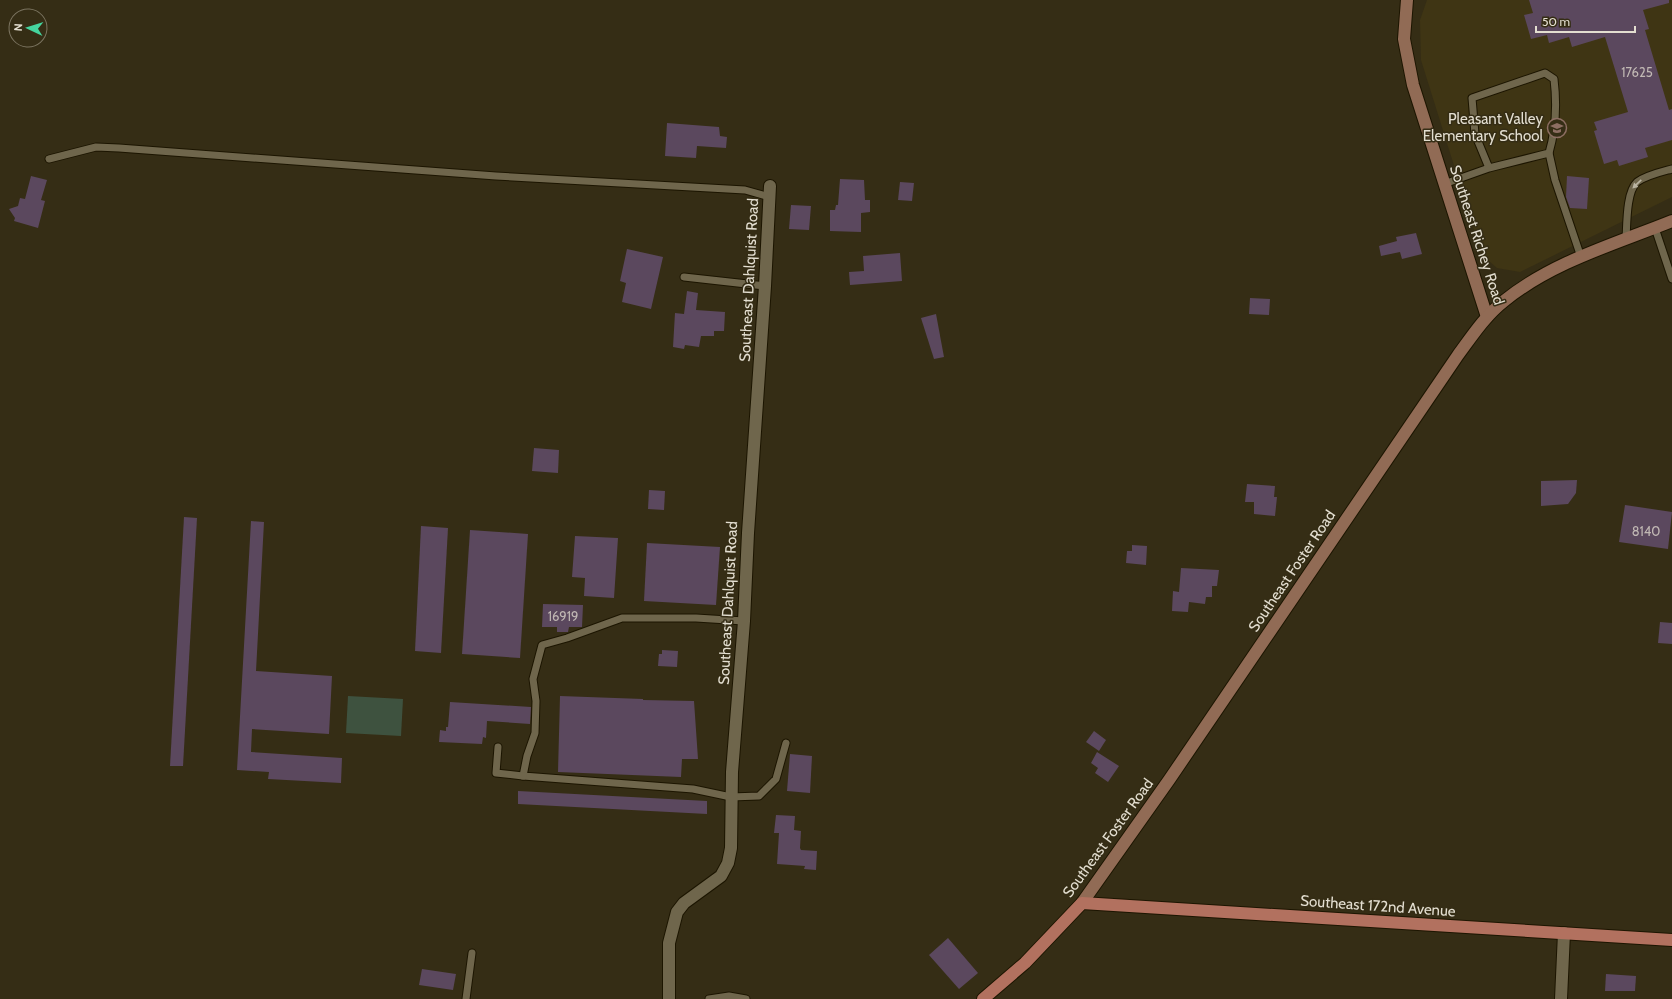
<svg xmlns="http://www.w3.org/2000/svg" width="1672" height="999" font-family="Cabin,sans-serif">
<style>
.built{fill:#3f3514}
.green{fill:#3e523f}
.building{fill:#5b485e}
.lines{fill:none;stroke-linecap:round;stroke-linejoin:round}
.service-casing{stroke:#1c1500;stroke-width:9}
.minor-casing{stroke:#1c1500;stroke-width:14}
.secondary-casing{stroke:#1c1500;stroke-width:14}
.primary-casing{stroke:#1c1500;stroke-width:14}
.service{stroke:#6f664c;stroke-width:7}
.minor{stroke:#6f664c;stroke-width:12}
.secondary{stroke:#916b55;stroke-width:12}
.primary{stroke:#b2715f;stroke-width:12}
.oneway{fill:#bab4a2}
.labels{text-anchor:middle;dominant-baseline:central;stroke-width:3;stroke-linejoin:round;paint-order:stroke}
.number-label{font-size:13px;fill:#c1b8b4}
.poi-label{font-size:15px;fill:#e3ded0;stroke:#352d15;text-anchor:end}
.street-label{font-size:15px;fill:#e3ded0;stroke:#352d15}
</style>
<rect width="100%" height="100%" fill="#352d15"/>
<polygon class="built" points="1427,0 1672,0 1672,197 1520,272 1497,268 1482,255 1421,60 1420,20"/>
<polygon class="green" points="348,696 403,699 401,736 346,733"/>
<g class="building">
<polygon points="1529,0 1669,0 1669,3 1643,10 1649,29 1645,30 1669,110 1672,109 1672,140 1645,148 1648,157 1619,166 1617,160 1604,164 1594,131 1597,130 1594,122 1628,112 1605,37 1572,47 1569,37 1549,43 1547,35 1531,39 1524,15 1533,13"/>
<polygon points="667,123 719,127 720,136 727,137 726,148 697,146 696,158 665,156"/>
<polygon points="31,176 47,180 41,200 45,201 38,228 14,221 15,218 9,209 18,206 20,198 25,199"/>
<polygon points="1567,176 1589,178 1587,209 1570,208 1566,197"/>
<polygon points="840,179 864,180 865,200 870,200 870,212 861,213 861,232 830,231 830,210 835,210 836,205 838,205"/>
<polygon points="900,182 914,183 912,201 898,200"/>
<polygon points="791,205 811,206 809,230 789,229"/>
<polygon points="1416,233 1422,254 1402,259 1400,252 1381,256 1379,246 1397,241 1396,237"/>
<polygon points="627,249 663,257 651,309 622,302 626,283 620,281"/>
<polygon points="900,253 902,281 850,285 849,272 864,271 863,256"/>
<polygon points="687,291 698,293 696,310 725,312 724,331 714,331 714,336 701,336 699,347 685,345 684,349 673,347 675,313 684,314"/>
<polygon points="1250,298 1270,299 1269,315 1249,314"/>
<polygon points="936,314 944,357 934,359 921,318"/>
<polygon points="534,448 559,450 558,473 532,471"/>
<polygon points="1577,480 1576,493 1568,504 1541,506 1541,481"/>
<polygon points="1247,484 1275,486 1274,497 1277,497 1275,516 1254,514 1254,502 1245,502"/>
<polygon points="649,490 665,491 664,510 648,509"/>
<polygon points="1625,505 1672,512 1668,549 1619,542"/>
<polygon points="184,517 197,518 183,766 170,766"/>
<polygon points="251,521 264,522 256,671 332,676 329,734 252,729 251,752 342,758 341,783 268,779 269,772 237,770"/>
<polygon points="421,526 448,528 441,653 415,651"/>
<polygon points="470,530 528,534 520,658 462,654"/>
<polygon points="575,536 618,538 614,598 584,596 585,578 572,577"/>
<polygon points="647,543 720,547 716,605 644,601"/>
<polygon points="1132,545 1147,546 1146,565 1126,563 1127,551 1132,551"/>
<polygon points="1181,568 1219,570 1217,586 1212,586 1212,597 1206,597 1205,604 1189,602 1188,612 1172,611 1173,591 1179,592"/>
<polygon points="543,604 583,605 582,627 569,627 568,632 557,632 557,627 542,627"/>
<polygon points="1660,622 1672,623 1672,644 1658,643"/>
<polygon points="662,650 678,651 677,667 658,666 659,654 662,654"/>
<polygon points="560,696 643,699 643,700 694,701 698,759 682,759 681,777 558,772"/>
<polygon points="450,702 531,707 530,724 487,721 486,738 483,737 482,744 439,742 440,730 446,731 446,727 448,727"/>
<polygon points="1094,731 1106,740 1099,751 1086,742"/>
<polygon points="1097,752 1119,766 1108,782 1095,773 1098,768 1091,763"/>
<polygon points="790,754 812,756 810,793 787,791"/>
<polygon points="518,791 707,801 707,814 518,804"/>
<polygon points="776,815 795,816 794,830 801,831 800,848 801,850 817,851 816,870 804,869 805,866 777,864 779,833 774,833"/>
<polygon points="948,938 978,973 959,989 929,955"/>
<polygon points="422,969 456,974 453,990 419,985"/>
<polygon points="1606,974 1636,976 1635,991 1605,991"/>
</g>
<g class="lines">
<g class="service-casing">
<g id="service">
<polyline points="1549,153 1555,180 1581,257"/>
<polyline points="49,159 96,147 119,148 496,176 745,190 770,197"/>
<path d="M1444,184L1489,168L1549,153C1556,129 1557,104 1554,79L1545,73L1472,98L1475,134L1489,168"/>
<polyline points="1655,228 1672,279"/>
<path d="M1626,239C1627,225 1626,192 1637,182C1647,175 1661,172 1672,169"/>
<polyline points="684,277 765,286"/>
<polyline points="744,621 696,618 622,618 567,638 542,645 533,679 536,701 535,733 527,756 523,776 693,789 731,797 759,796 776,779 786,743"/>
<polyline points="498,747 496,773 523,776"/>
<polyline points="466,999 472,953"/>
<polyline points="709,999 729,996 746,999"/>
</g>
</g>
<g class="minor-casing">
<g id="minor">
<polyline points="669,999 669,943 677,912 684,903 721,876 728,863 731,848 732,772 744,621 748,533 765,286 770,186"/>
<polyline points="1561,999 1564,933"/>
</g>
</g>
<g class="secondary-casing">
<g id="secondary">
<polyline points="1407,0 1404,39 1413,85 1487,317"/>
<path d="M1082,903L1169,780L1458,355C1472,336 1485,316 1504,301C1552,262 1615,244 1672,221"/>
</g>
</g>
<g class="primary-casing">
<polyline id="primary" points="983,999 1025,963 1082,903 1672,940"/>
</g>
<use href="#service" class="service"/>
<use href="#minor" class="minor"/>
<use href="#secondary" class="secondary"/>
<use href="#primary" class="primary"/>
</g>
<defs><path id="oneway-solid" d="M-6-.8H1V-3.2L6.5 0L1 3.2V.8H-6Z"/></defs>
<use class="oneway" href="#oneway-solid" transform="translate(1637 184) rotate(136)"/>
<defs>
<g id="school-ring" transform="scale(1)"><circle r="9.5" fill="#352d15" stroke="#8d6e63" stroke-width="1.5"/><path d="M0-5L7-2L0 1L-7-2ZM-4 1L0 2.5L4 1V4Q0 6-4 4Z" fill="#8d6e63"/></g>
</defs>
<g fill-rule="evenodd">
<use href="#school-ring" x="1557" y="128"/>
</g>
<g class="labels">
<g class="number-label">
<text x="1637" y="72">17625</text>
<text x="1646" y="531">8140</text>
<text x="563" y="616">16919</text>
</g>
<g class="poi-label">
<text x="1543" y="119">Pleasant Valley<tspan x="1543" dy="17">Elementary School</tspan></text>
</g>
<g class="street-label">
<text transform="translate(1477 235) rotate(72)">Southeast Richey Road</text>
<text transform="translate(749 280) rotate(-87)">Southeast Dahlquist Road</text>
<text transform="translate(1292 571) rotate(-56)">Southeast Foster Road</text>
<text transform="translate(728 603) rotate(-87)">Southeast Dahlquist Road</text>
<text transform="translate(1108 838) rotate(-54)">Southeast Foster Road</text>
<text transform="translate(1378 906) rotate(4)">Southeast 172nd Avenue</text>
</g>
</g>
<g transform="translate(28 28) rotate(274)"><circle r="19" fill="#352d15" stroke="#7b7460"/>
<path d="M0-3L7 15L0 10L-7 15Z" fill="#45d49e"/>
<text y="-6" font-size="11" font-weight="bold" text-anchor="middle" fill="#e3ded0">N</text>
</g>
<path d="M1536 26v6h99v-6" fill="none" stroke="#e3ded0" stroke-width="2"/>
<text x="1542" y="26" font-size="12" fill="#e3ded0" stroke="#352d15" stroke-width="3" paint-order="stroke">50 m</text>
</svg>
